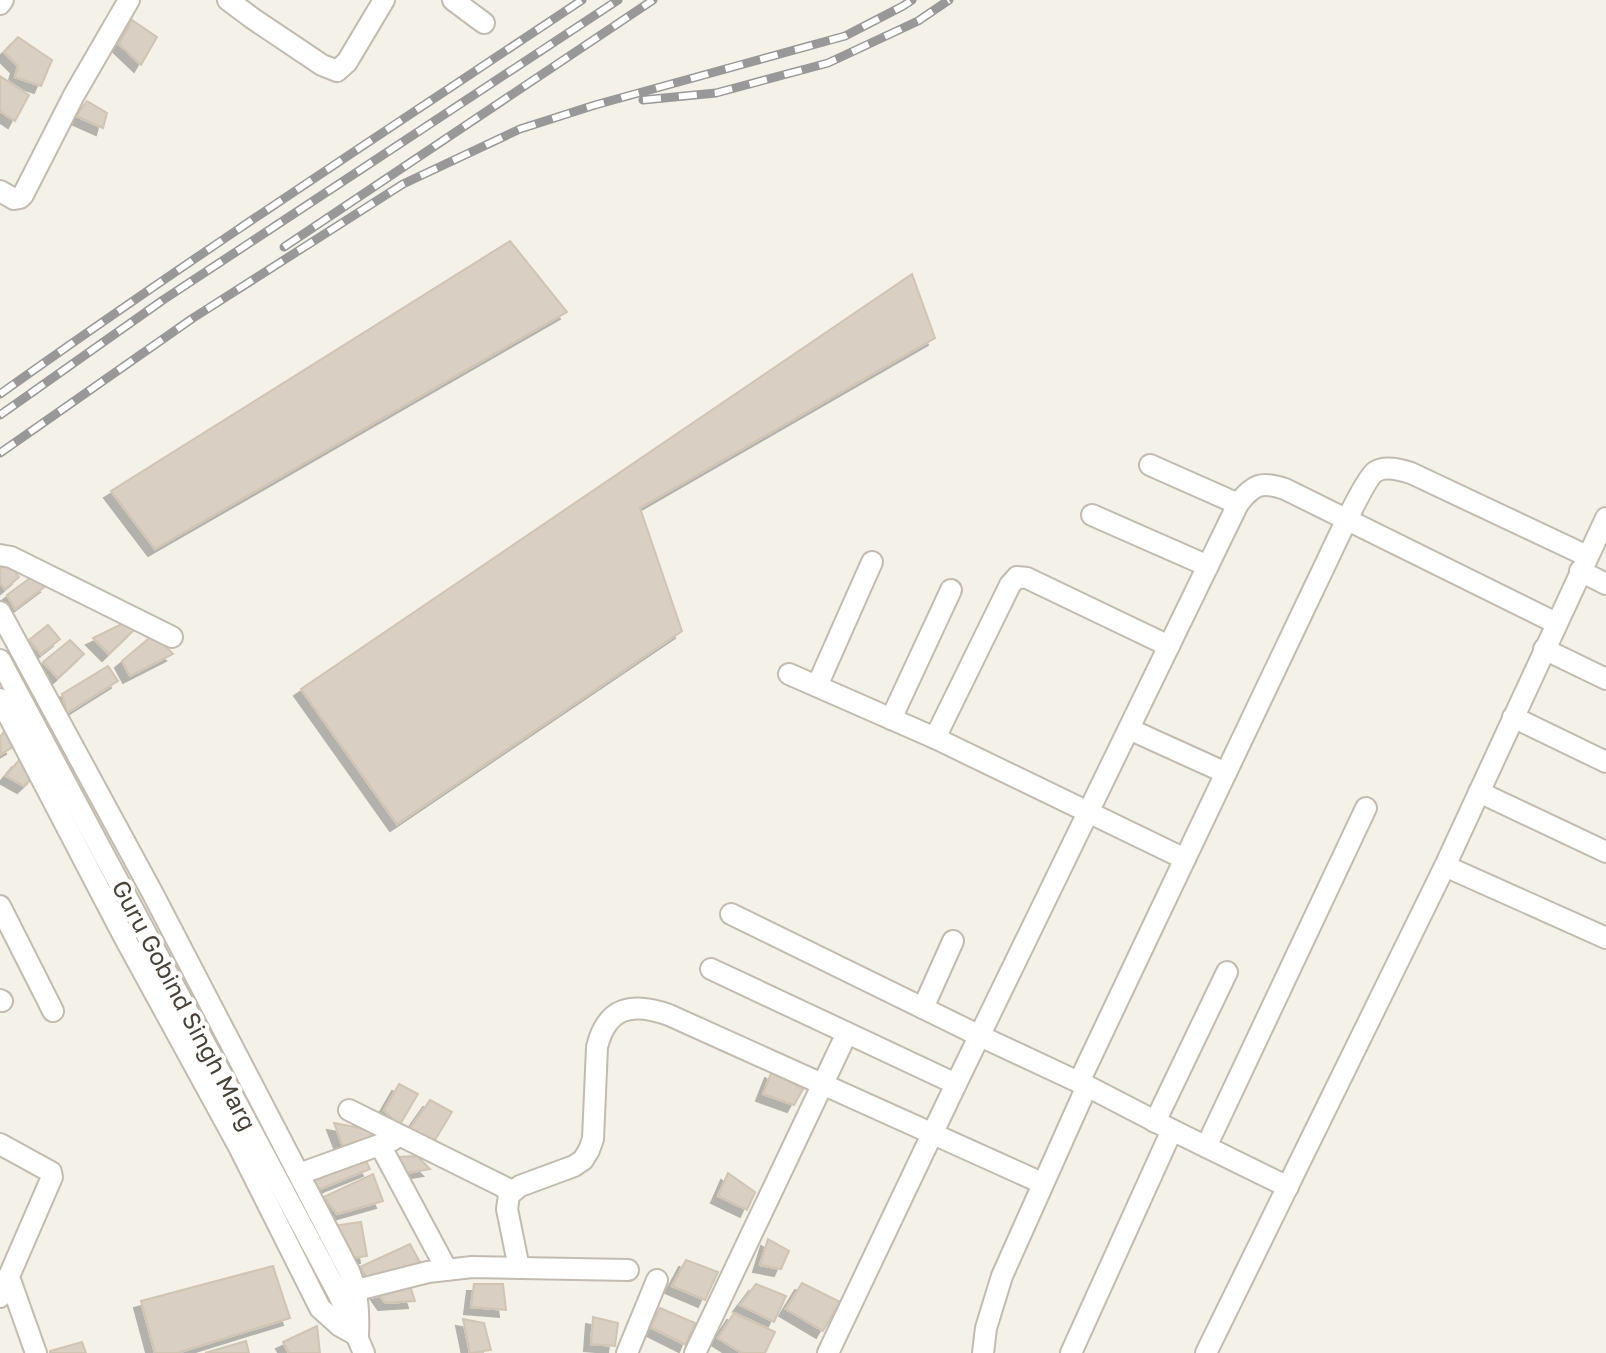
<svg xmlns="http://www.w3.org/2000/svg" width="1606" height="1353" font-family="'Golos Text',sans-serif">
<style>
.building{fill:#d9cfc2;stroke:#d0c4b3;stroke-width:2;filter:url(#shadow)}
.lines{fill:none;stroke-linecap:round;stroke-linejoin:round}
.minor-casing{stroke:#c3bbaf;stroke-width:24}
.minor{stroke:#fff;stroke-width:20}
.rail-casing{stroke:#989898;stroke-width:9}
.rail{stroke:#fff;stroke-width:6;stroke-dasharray:18;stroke-linecap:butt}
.labels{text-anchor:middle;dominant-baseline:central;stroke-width:8;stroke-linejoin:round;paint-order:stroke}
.street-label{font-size:24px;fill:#484138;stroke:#fff}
</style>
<defs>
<filter id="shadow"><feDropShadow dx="-7" dy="7" stdDeviation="0" flood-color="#0004"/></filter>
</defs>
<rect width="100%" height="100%" fill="#f4f1e9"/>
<g class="building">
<polygon points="132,20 157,37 141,65 119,44"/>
<polygon points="18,37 52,60 41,86 15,77 18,66 4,52"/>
<polygon points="0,76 29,95 15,121 0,111"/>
<polygon points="87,101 107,113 103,128 76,116"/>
<polygon points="510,241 567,312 155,549 111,491"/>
<polygon points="912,274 935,338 640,508 682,631 397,824 301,689"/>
<polygon points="9,564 19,577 5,589 0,583 0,568"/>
<polygon points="33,576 47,585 15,609 7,595"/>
<polygon points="126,622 134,630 109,654 93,638"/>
<polygon points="48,625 60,639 41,654 29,640"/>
<polygon points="154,634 173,654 130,676 122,661"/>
<polygon points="70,640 84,654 58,678 43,662"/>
<polygon points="108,666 118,681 67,713 62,694"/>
<polygon points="6,729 13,747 1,754 0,737"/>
<polygon points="19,760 34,777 24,786 6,776"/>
<polygon points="772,1071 803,1089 794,1105 763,1094"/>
<polygon points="399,1084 418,1094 399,1126 384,1110"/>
<polygon points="430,1100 452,1112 435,1140 409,1130"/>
<polygon points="334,1123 371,1130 376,1140 344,1149"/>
<polygon points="417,1156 430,1169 407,1173 398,1157"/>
<polygon points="364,1157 370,1169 320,1189 310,1178"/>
<polygon points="728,1173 755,1192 747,1210 718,1196"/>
<polygon points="373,1174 383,1201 337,1214 324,1197"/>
<polygon points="361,1222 367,1256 353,1258 333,1226"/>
<polygon points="768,1239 789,1251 781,1269 760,1265"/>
<polygon points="410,1244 422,1266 367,1278 360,1267"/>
<polygon points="686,1260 718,1272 705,1300 672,1286"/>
<polygon points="273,1266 290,1318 177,1353 155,1353 141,1301"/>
<polygon points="802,1283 840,1302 823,1331 786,1309"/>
<polygon points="474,1284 503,1284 506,1310 471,1307"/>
<polygon points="756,1284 786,1296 774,1322 740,1305"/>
<polygon points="410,1286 415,1301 385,1303 378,1293"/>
<polygon points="660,1308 695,1323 686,1345 650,1327"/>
<polygon points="734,1313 775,1332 765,1353 742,1353 718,1338"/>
<polygon points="593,1317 618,1323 615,1346 591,1344"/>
<polygon points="463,1319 484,1323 491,1350 470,1353"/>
<polygon points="317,1326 320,1353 289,1353 283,1342"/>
<polygon points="246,1341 249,1353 205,1353"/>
<polygon points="82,1342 86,1353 50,1353 50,1351"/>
</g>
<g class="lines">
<g class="minor-casing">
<g id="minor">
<polyline points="228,0 252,18 322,65 337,71 347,62 384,0"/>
<polyline points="453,0 484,23"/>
<polyline points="0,4 3,0"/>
<polyline points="0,191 14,199 20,198 23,195 74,95 129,0"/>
<polyline points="1150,465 1238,504"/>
<polyline points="1092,515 1208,566"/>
<polyline points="0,555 11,557 172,637"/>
<polyline points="1580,571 1606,584"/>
<path d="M0,612L153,894L349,1271C358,1293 359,1312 358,1336L340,1326L320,1308L239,1147L122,933L0,699"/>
<polyline points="1544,649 1606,679"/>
<polyline points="0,660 339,1295 364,1353"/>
<polyline points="789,674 935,738 1185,859"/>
<polyline points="817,686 872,562"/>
<polyline points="1513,717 1606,762"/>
<polyline points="891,719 951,590"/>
<polyline points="1129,729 1226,773"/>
<polyline points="935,738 1010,585 1017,577 1027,578 1169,646"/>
<polyline points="1479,792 1606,852"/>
<polyline points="1445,866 1606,938"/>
<polyline points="0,906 53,1011"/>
<polyline points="731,914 980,1036 1087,1086 1172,1130 1288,1187"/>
<polyline points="711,969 956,1084"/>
<polyline points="0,1000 2,1001"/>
<polyline points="923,1008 953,941"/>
<path d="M1079,1082C1158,916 1236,750 1316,584C1325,566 1364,479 1375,472C1385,465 1401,470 1411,473L1587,556"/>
<polyline points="349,1110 512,1191"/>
<polyline points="1155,1122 1227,972"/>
<polyline points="0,1144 51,1172 52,1177 0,1297"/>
<polyline points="380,1145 447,1270"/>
<polyline points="1206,1147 1366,808"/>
<polyline points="299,1174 393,1140"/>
<path d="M519,1268L507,1209L509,1195L520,1186L574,1166L583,1160L589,1150L593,1139L597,1047C607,1006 633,1002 669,1015L1042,1183"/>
<polyline points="9,1277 36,1353"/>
<polyline points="357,1290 428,1272 472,1267 628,1270"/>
<polyline points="627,1353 657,1280"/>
<polyline points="695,1353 847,1033"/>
<path d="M828,1353L956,1084L1238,504C1253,484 1262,481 1285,489L1556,623"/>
<polyline points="983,1353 986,1328 1002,1276 1087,1086"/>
<polyline points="1071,1353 1172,1130"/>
<polyline points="1206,1353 1445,866 1606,518"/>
</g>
</g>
<use href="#minor" class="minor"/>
<g class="rail-casing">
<g id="rail">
<polyline points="643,100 716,93 828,63 918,21 949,0"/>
<polyline points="284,247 653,0"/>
<path d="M0,394C191,258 387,130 582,0"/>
<polyline points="0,415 163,300 618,0"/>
<polyline points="0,453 193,318 403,184 520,129 595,105 845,36 903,6 912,0"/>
</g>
</g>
<use href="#rail" class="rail"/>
</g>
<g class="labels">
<g class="street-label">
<text transform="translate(185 1005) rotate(62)">Guru Gobind Singh Marg</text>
</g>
</g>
</svg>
